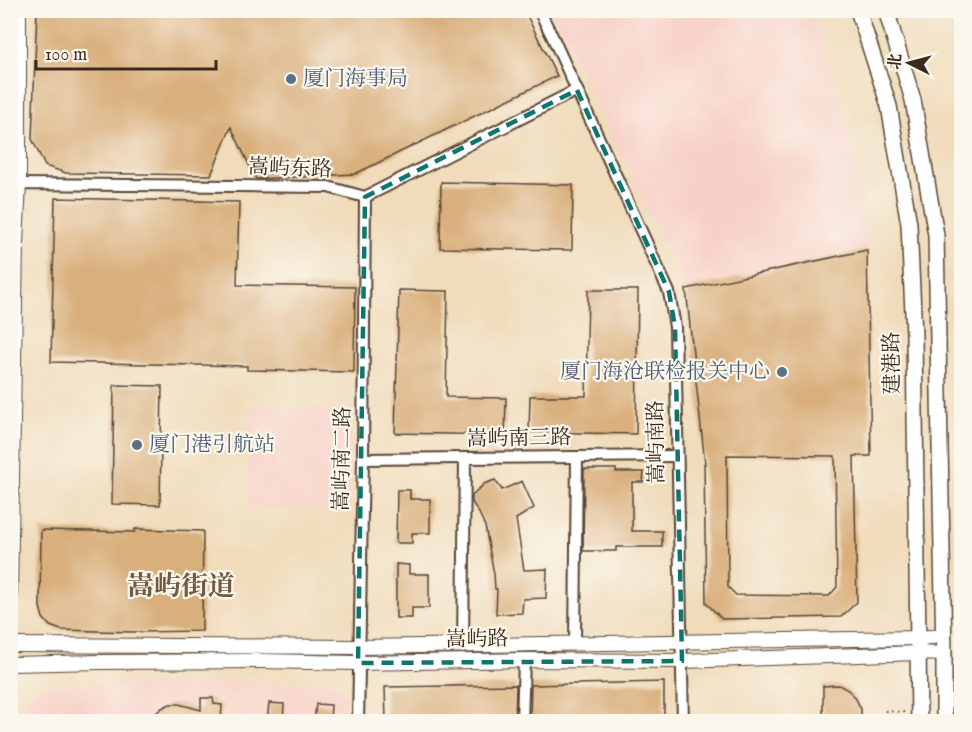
<svg xmlns="http://www.w3.org/2000/svg" width="972" height="732" font-family="'IM FELL English','Noto Serif SC',serif">
<style>
.built{fill:#f7d1c8}
.building{fill:#d9af7b;fill-rule:evenodd}
.lines{fill:none;stroke-linecap:round;stroke-linejoin:round}
.minor-casing{stroke:#564536;stroke-width:14}
.tertiary-casing{stroke:#564536;stroke-width:16}
.secondary-casing{stroke:#564536;stroke-width:18}
.path{stroke:#564536;stroke-width:2;stroke-dasharray:1.5 4.5;stroke-linecap:butt}
.minor{stroke:#fff;stroke-width:10}
.tertiary{stroke:#fff;stroke-width:14}
.secondary{stroke:#fff;stroke-width:15}
.marked{fill:none;stroke:#0f766e;stroke-width:4.5;stroke-dasharray:12 8;stroke-linejoin:round}
.service-dot{fill:#5c6f8a;stroke:#fbf7ec;stroke-width:2}
.labels{text-anchor:middle;dominant-baseline:central;stroke-width:4.5;stroke-linejoin:round;paint-order:stroke}
.service-label{font-size:21px;fill:#4e5e75;stroke:#fbf7ec;text-anchor:start}
.street-label{font-size:21px;fill:#3b2a1e;stroke:#fbf7ec}
.district-label{font-size:27px;font-weight:bold;fill:#72593f;stroke:#fbf7ec}
</style>
<rect width="100%" height="100%" fill="#fbf7ec"/>
<filter id="ink" filterUnits="userSpaceOnUse"><feTurbulence type="fractalNoise" baseFrequency=".0167" numOctaves="2"/><feDisplacementMap in="SourceGraphic" scale="12" xChannelSelector="R" yChannelSelector="G"/><feConvolveMatrix kernelMatrix="1 2 1 2 8 2 1 2 1" color-interpolation-filters="sRGB"/></filter>
<filter id="wash" filterUnits="userSpaceOnUse"><feTurbulence type="fractalNoise" baseFrequency=".008" numOctaves="4" result="noise"/><feDisplacementMap in="SourceGraphic" scale="24" xChannelSelector="R" yChannelSelector="G"/><feGaussianBlur stdDeviation="1.35" result="paint"/><feColorMatrix in="noise" values="0 0 0 0 0 0 0 0 0 0 0 0 0 0 0 0 0 1.4 0 .05"/><feComposite in="paint" operator="in"/></filter>
<g filter="url(#wash)">
<rect width="100%" height="100%" fill="#f0dcbb"/>
<g class="built">
<polygon points="551,11 813,11 853,150 867,250 686,289"/>
<polygon points="250,408 351,409 350,509 249,508"/>
<polygon points="327,682 334,684 341,689 345,695 347,704 347,721 20,722 29,698 36,690 45,685"/>
</g>
<g id="blocks">
<g class="building">
<polygon points="37,10 524,10 557,76 355,174 256,179 231,127 211,175 66,173 45,166 32,139"/>
<polygon points="441,182 573,185 572,250 440,248"/>
<polygon points="55,198 239,202 237,285 355,287 354,372 247,370 247,366 51,362"/>
<path d="M867,250L871,456H854L857,602L841,617L722,619L706,603L704,464H705L686,289ZM727,455L835,456L837,587L829,596L736,595L728,587Z"/>
<polygon points="399,290 448,291 446,397 506,398 505,435 395,433"/>
<polygon points="588,290 638,290 636,434 529,432 530,396 586,396"/>
<polygon points="114,385 162,386 160,505 112,504"/>
<polygon points="584,469 616,469 616,472 644,472 643,482 632,482 632,531 662,531 662,547 616,547 616,551 583,551"/>
<polygon points="495,480 502,490 522,481 534,508 516,519 524,570 547,569 546,598 523,599 522,613 496,614 497,589 495,589 494,574 485,526 479,513 472,502 472,496 484,484"/>
<polygon points="397,490 410,490 410,499 430,499 430,533 412,533 412,543 396,543"/>
<polygon points="135,529 203,531 202,631 133,632 61,630 50,626 43,618 40,607 41,530 135,532"/>
<polygon points="396,564 409,565 409,574 429,574 429,608 412,608 412,618 396,618"/>
<polygon points="664,682 664,718 530,721 531,685"/>
<polygon points="516,685 515,721 386,722 385,687"/>
<polygon points="839,685 848,690 855,697 861,709 861,722 823,722 823,686"/>
<polygon points="201,698 213,698 214,704 222,705 221,722 151,722 155,714 162,708 170,704 179,704 201,710"/>
<polygon points="269,703 284,704 283,722 267,722"/>
<polygon points="316,704 331,705 330,722 314,722"/>
</g>
</g>
</g>
<g filter="url(#ink)">
<use href="#blocks" fill-opacity="0" stroke="#564536" stroke-width="1.5"/>
<g class="lines">
<g class="minor-casing">
<g id="minor">
<polyline points="539,10 553,38 669,292 675,327 683,722"/>
<polyline points="10,186 19,184 328,187 365,197 577,90"/>
<polyline points="363,459 677,456"/>
<polyline points="575,642 577,457"/>
<polyline points="463,645 465,459"/>
<polyline points="358,722 363,459 365,197"/>
<polyline points="522,722 524,660"/>
</g>
</g>
<g class="tertiary-casing">
<g id="tertiary">
<polyline points="887,14 901,10"/>
<polyline points="10,596 16,242 19,184 19,10"/>
<polyline points="10,645 358,647 918,638 944,636"/>
<polyline points="10,664 99,662 261,661 358,663 524,660 682,661 918,653 944,654"/>
</g>
</g>
<g class="secondary-casing">
<g id="secondary">
<polyline points="858,10 889,106 909,224 914,335 919,722"/>
<polyline points="886,10 913,100 936,235 944,654 944,722"/>
</g>
</g>
<polyline class="path" points="885,722 884,711 904,712"/>
<use href="#minor" class="minor"/>
<use href="#tertiary" class="tertiary"/>
<use href="#secondary" class="secondary"/>
</g>
</g>
<path class="marked" d="M577,90L669,292L675,327L682,661L358,663L365,197Z"/>
<g class="service-dot">
<circle cx="291" cy="79" r="6"/>
<circle cx="782" cy="372" r="6"/>
<circle cx="137" cy="445" r="6"/>
</g>
<g class="labels">
<g class="service-label">
<text x="303" y="79">厦门海事局</text>
<text x="770" y="372" text-anchor="end">厦门海沧联检报关中心</text>
<text x="149" y="445">厦门港引航站</text>
</g>
<g class="street-label">
<text transform="translate(290 169) rotate(2)">嵩屿东路</text>
<text transform="translate(893 363) rotate(-91)">建港路</text>
<text transform="translate(519 439) rotate(-1)">嵩屿南三路</text>
<text transform="translate(657 442) rotate(-91)">嵩屿南路</text>
<text transform="translate(343 459) rotate(-89)">嵩屿南二路</text>
<text transform="translate(477 640) rotate(-1)">嵩屿路</text>
</g>
<g class="district-label">
<text x="181" y="588">嵩屿街道</text>
</g>
</g>
<rect width="972" height="732" fill="none" stroke="#fbf7ec" stroke-width="36"/>
<g transform="translate(909 63) rotate(276)" stroke="#fbf7ec" stroke-width="4.5" paint-order="stroke">
<path d="M0-4.5L10 22L0 15L-10 22Z" fill="#3b2a1e"/>
<text y="-9" font-size="16" font-weight="bold" text-anchor="middle" fill="#3b2a1e">北</text>
</g>
<path d="M36 60v9h180v-9" fill="none" stroke="#3b2a1e" stroke-width="3"/>
<text x="45" y="60" font-size="18" fill="#3b2a1e" stroke="#fbf7ec" stroke-width="4.5" paint-order="stroke">100 m</text>
</svg>
